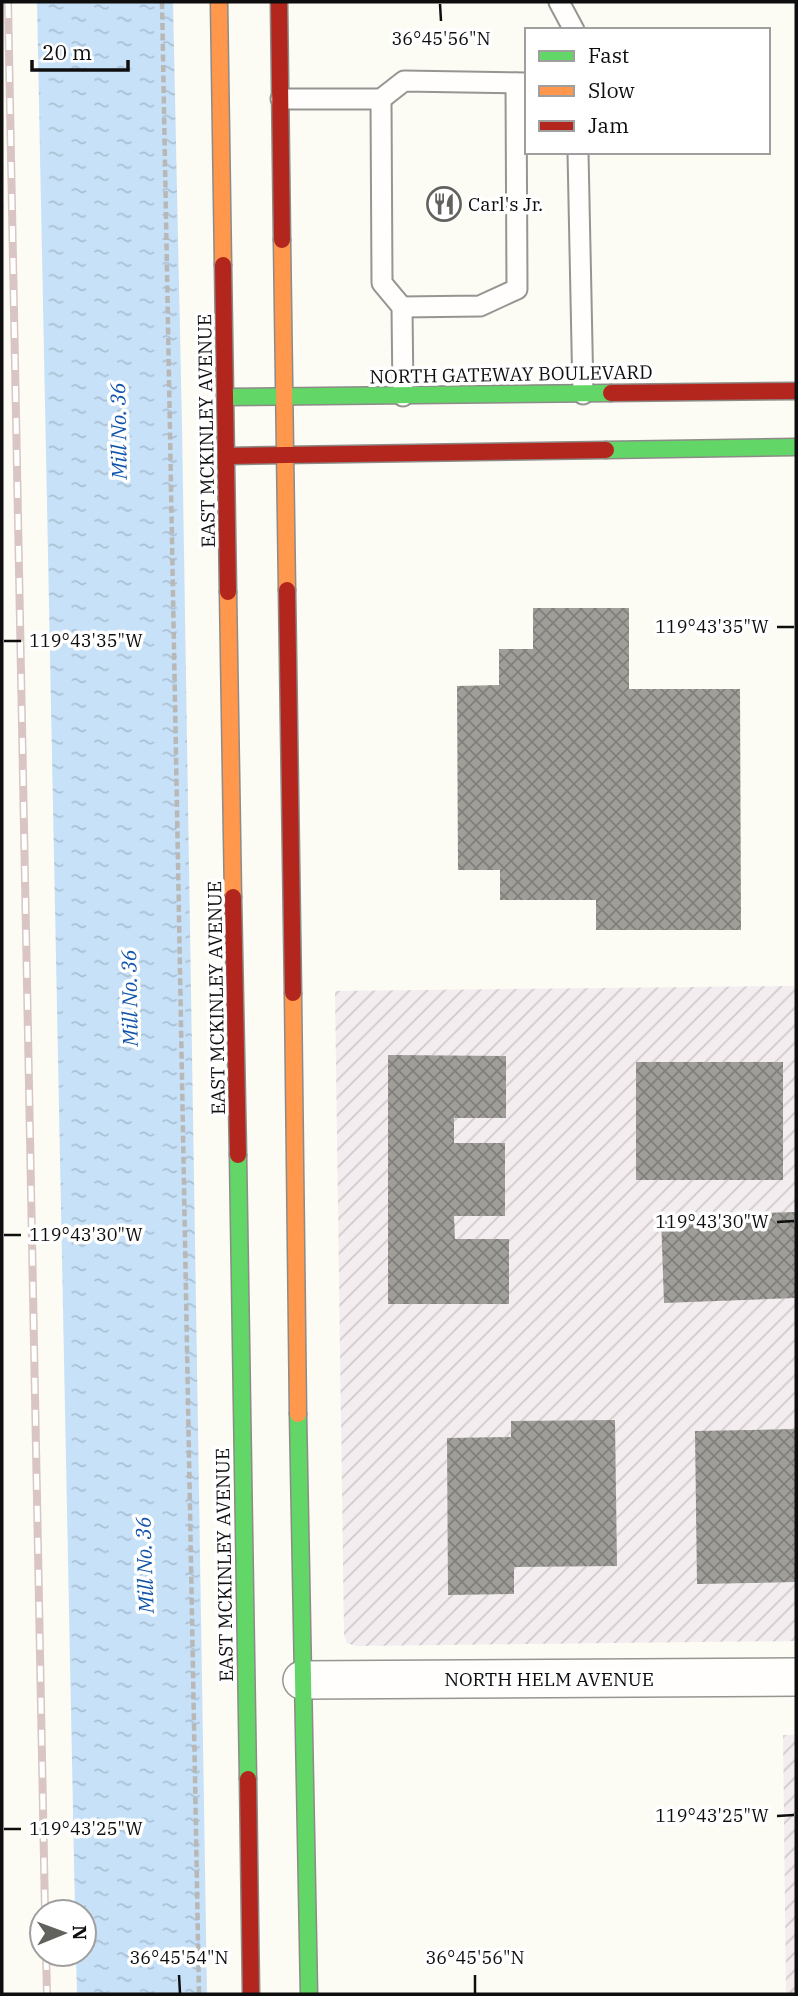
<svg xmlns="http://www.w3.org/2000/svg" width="798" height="1996" font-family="'IBM Plex Serif',serif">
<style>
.industrial{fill:url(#industrial-furrows)}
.water{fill:url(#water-ripples)}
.building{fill:url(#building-cross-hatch)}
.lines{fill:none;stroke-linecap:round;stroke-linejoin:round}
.lane-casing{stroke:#959592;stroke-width:23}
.street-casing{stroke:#959592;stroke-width:40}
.fast-casing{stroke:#8c8b88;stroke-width:19}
.slow-casing{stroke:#8c8b88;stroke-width:19}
.jam-casing{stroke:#8c8b88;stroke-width:19}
.path{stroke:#b8b8b7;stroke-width:4.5;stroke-dasharray:7 3.5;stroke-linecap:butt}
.lane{stroke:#fffefd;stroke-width:19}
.street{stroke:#fffefd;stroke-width:37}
.fast{stroke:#63d668;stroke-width:16}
.slow{stroke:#ff974d;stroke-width:16}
.jam{stroke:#b3261e;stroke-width:16}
.rail-casing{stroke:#d9c5c3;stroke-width:8}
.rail{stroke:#fff;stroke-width:5;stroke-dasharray:16;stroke-linecap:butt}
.ticks{fill:none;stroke:#0e0e0e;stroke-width:2.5}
.labels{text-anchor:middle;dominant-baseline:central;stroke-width:7;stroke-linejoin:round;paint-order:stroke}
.poi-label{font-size:19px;fill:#0e0e0e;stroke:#fff;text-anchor:start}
.street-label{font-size:19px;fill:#0e0e0e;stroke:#fff}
.water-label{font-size:21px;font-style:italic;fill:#0e53aa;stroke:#fff}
.ticks-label{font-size:18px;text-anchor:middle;fill:#0e0e0e;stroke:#fff;stroke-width:7;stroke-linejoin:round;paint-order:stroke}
</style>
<defs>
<pattern id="industrial-furrows" width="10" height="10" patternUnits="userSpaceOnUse" patternTransform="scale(1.75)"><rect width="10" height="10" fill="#f4edf0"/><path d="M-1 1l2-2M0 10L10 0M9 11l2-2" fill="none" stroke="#d0cacd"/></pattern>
<pattern id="water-ripples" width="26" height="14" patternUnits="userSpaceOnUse" patternTransform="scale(1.75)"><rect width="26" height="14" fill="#c7e1f8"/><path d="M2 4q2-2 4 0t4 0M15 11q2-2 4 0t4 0" fill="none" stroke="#aac0d3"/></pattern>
<pattern id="building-cross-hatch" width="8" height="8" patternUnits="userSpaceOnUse" patternTransform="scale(1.75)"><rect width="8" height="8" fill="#9f9e99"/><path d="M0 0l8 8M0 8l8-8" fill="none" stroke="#807f7b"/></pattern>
</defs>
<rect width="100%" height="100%" fill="#fcfbf4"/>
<g class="industrial">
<polygon points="796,986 796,1641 356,1646 347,1643 344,1635 335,991"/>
<polygon points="783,1735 796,1735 796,1994 786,1994"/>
</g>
<polygon class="water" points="37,2 173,2 182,427 207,1994 77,1994 76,1954 84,1954 84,1912 75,1912"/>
<g class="building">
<polygon points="533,608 629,608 629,689 740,689 741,930 596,930 596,900 500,900 500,870 458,870 457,686 499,685 499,649 533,649"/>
<polygon points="388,1055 506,1056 506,1118 454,1118 454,1143 505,1143 505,1216 454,1216 455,1239 509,1239 509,1304 388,1304"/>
<rect x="636" y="1062" width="147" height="118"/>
<polygon points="796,1212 796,1298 664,1303 661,1216"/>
<polygon points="615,1420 617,1566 514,1567 514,1594 448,1595 447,1438 511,1437 511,1421"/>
<polygon points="796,1429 796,1582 697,1584 695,1431"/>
</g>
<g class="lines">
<g class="lane-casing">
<g id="lane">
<polyline points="559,2 574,30"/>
<polyline points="281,99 381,99 382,283 402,307 403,396"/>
<polyline points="381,99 404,81 527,83"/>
<polyline points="578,152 583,394"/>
<polyline points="402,307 480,306 517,289 516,83"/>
</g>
</g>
<g class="street-casing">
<polyline id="street" points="302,1680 796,1677"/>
</g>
<g class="fast-casing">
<g id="fast">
<polyline points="226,397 611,393"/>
<polyline points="606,450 796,447"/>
<polyline points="238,1155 248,1779"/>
<polyline points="298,1414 309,1994"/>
</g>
</g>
<g class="slow-casing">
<g id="slow">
<polyline points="219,2 223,265"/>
<polyline points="282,240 287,590"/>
<polyline points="228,592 233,897"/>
<polyline points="293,993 298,1414"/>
</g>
</g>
<g class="jam-casing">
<g id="jam">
<polyline points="279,2 282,240"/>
<polyline points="223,265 228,592"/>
<polyline points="611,393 796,391"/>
<polyline points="228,456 606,450"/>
<polyline points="287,590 293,993"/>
<polyline points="233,897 238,1155"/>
<polyline points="248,1779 251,1994"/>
</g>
</g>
<polyline class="path" points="162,2 199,1994"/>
<use href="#lane" class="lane"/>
<use href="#street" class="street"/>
<use href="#fast" class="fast"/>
<use href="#slow" class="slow"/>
<use href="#jam" class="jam"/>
<g class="rail-casing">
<g id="rail">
<polyline points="8,2 45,1912"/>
<polyline points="46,1954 47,1994"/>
</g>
</g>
<use href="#rail" class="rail"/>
</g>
<path class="ticks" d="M440,4L441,21M777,627H794M4,641H21M777,1222L794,1221M4,1235H21M777,1816L794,1815M4,1829H21M179,1975L180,1993M475,1975V1993"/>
<defs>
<g id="restaurant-ring" transform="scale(1.75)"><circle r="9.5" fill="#fff" stroke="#61615e" stroke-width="1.5"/><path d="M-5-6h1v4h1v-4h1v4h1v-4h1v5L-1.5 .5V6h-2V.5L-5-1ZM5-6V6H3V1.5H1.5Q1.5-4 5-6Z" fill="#61615e"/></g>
</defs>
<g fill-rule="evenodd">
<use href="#restaurant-ring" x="444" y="204"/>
</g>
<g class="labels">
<g class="poi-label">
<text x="468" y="204">Carl's Jr.</text>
</g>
<g class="street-label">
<text transform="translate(511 374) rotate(-1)">NORTH GATEWAY BOULEVARD</text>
<text transform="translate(206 431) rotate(-91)">EAST MCKINLEY AVENUE</text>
<text transform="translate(216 998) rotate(-91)">EAST MCKINLEY AVENUE</text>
<text transform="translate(224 1565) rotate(-91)">EAST MCKINLEY AVENUE</text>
<text x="549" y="1679">NORTH HELM AVENUE</text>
</g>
<g class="water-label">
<text transform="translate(118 431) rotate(-91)">Mill No. 36</text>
<text transform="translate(129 998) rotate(-91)">Mill No. 36</text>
<text transform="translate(144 1565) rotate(-92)">Mill No. 36</text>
</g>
</g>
<g class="ticks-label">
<text x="441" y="45">36°45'56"N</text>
<text x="712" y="633">119°43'35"W</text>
<text x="86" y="647">119°43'35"W</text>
<text x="712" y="1228">119°43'30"W</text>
<text x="86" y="1241">119°43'30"W</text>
<text x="712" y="1822">119°43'25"W</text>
<text x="86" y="1835">119°43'25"W</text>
<text x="179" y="1964">36°45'54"N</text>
<text x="475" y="1964">36°45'56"N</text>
</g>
<rect width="798" height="1996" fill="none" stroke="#0e0e0e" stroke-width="7"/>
<rect x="525" y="28" width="245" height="126" fill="#ffffff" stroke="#9f9f9f" stroke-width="2"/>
<rect x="539" y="51" width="35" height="10" fill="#63d668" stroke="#9f9f9f" stroke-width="2"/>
<text x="588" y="63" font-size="21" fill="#0e0e0e">Fast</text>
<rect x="539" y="86" width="35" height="10" fill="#ff974d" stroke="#9f9f9f" stroke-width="2"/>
<text x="588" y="98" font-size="21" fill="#0e0e0e">Slow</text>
<rect x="539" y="121" width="35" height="10" fill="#b3261e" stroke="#9f9f9f" stroke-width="2"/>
<text x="588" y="133" font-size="21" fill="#0e0e0e">Jam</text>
<g transform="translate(63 1933) rotate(89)"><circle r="33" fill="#ffffff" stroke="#9f9f9f" stroke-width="2"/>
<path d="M0-5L12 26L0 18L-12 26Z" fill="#61615e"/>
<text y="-10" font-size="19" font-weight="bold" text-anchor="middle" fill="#0e0e0e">N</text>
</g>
<path d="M32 60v10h96v-10" fill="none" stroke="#0e0e0e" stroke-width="3.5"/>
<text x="42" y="60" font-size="21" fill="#0e0e0e" stroke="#ffffff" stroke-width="5" paint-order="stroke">20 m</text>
</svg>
